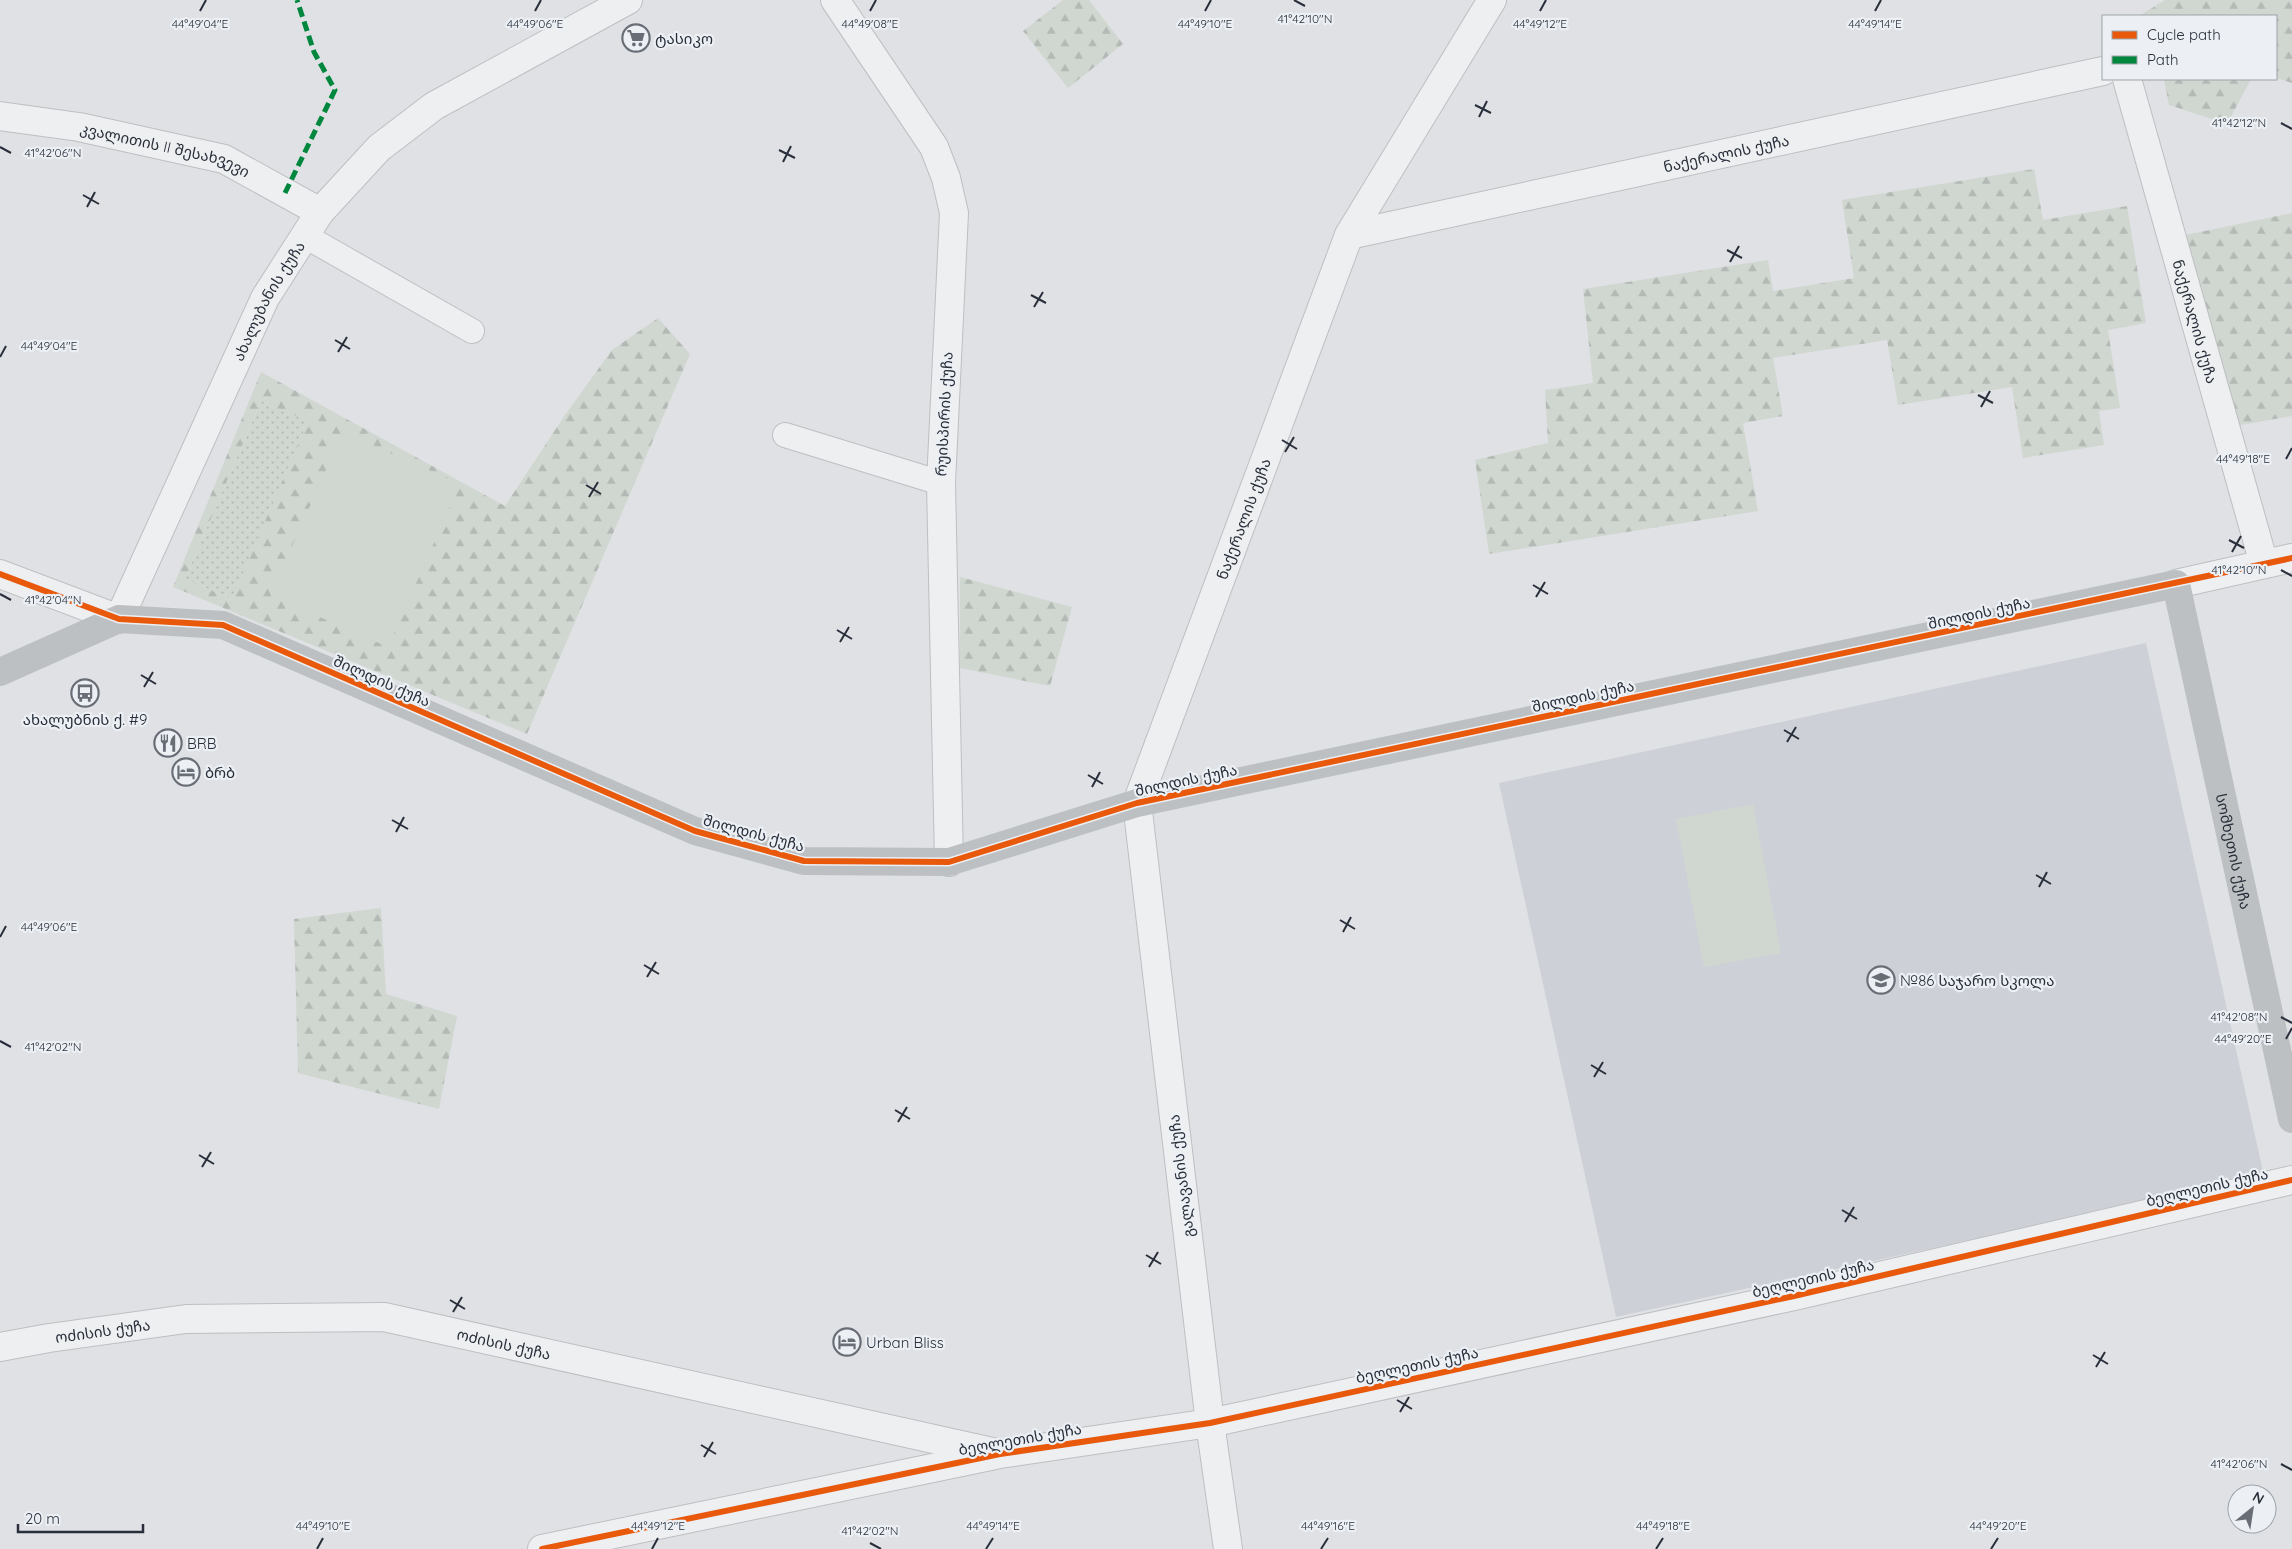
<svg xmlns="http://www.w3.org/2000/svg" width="2292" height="1549" font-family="Quicksand,'Noto Sans Georgian',sans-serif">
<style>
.built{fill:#cdd1d7}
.grass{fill:url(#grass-dots)}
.forest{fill:url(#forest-firs);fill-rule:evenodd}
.garden{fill:#d0d7d0}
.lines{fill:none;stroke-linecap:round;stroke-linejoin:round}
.lane-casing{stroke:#bdbfc2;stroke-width:26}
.street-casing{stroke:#bdbfc2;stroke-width:30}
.lane{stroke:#eeeff0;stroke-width:24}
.street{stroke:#eeeff0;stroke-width:28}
.secondary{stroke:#bdc0c3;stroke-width:28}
.quiet{stroke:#00873e;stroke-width:5;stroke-dasharray:10 5;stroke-linecap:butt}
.cycleway-casing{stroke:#ecf0f4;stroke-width:9}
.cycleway{stroke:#e8590c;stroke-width:6}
.ticks{fill:none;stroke:#282f3b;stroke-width:2}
.labels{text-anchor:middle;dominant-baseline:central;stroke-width:4.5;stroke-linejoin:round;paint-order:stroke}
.poi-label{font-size:15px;fill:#282f3b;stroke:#ecf0f4;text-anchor:start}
.street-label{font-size:15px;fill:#282f3b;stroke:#ecf0f4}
.ticks-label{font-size:12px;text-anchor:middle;fill:#282f3b;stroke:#ecf0f4;stroke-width:4.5;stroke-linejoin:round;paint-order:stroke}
</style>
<defs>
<pattern id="grass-dots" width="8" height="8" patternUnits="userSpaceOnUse" patternTransform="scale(1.25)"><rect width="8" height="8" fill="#d0d7d0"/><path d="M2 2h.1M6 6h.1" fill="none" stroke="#b3b9b4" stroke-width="1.8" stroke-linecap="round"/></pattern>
<pattern id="forest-firs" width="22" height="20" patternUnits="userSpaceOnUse" patternTransform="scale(1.25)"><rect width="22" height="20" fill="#d0d7d0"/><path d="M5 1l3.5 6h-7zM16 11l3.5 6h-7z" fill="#b3b9b4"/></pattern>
</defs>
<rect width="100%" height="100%" fill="#dfe1e4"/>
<polygon class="built" points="2146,643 2264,1176 1616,1317 1499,783"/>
<polygon class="grass" points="261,401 309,421 232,599 185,579"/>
<g class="forest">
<polygon points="1063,0 1089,0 1123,44 1068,88 1023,31"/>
<polygon points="2165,0 2292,0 2292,83 2276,78 2276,16 2139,16"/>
<polygon points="2164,79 2251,79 2227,124 2169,105"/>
<polygon points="2034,169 2043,220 2127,206 2146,323 2108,330 2120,408 2099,411 2104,445 2023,458 2012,387 1898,405 1887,340 1773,358 1783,416 1743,423 1758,511 1489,554 1475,460 1548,443 1545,390 1593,383 1583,289 1768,260 1773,291 1854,278 1842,200"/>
<polygon points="2292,213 2292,416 2235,426 2181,236"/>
<path d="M658,318L690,354L527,734L173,587L261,372L505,506L565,415L612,350ZM261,401L308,421L232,599L185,579Z"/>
<polygon points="960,577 1072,607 1050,686 960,668"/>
<polygon points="381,908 386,994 457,1016 439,1109 298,1073 294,919"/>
</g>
<g class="garden">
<polygon points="343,432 460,484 388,647 270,595"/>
<polygon points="1753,804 1781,953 1704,967 1676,819"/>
</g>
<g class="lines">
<g class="lane-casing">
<g id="lane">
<polyline points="305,236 472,331"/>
<polyline points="785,435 941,483"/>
</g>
</g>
<g class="street-casing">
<g id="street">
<polyline points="835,0 934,147 946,178 954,213 941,483 949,862"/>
<path id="s1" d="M2127,79L2264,564"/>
<path id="s2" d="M0,116L79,127L224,159L320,212"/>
<path id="s3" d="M1349,235L2103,71"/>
<path id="s4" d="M0,574L119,619L265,298L320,212L379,148L434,106L628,0"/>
<polyline points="2176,584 2292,558"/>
<path id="s5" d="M0,1347L49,1338L186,1319L384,1317L992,1452"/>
<polyline points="542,1549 1000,1454 1210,1423 1794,1296 2292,1180"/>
<path id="s6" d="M1228,1549L1210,1423L1137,803L1349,235L1492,0"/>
</g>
</g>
<use href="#lane" class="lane"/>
<use href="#street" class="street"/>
<path class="secondary" id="s7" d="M0,672L119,619L223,625L695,831L804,861L949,862L1137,803L2176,584L2292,1119"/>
<polyline class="quiet" points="285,193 335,90 314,52 297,0"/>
<g class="cycleway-casing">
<g id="cycleway">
<polyline points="0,574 119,619 223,625 695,831 804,861 949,862 1137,803 2292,558"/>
<polyline points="542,1549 1000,1454 1210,1423 1794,1296 2292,1180"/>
</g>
</g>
<use href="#cycleway" class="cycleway"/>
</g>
<path class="ticks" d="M1294,0L1305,6M200,11L206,0M535,11L541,0M870,11L876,0M1205,11L1211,0M1540,11L1546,0M1875,11L1881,0M1475,105L1491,113M1479,117L1487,101M2281,123L2292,129M0,147L11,153M779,150L795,158M783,162L791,146M83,195L99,204M87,207L95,192M1727,250L1742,258M1730,262L1739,246M1031,295L1046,303M1034,307L1043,292M335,340L350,349M338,352L347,337M0,357L6,346M1978,395L1993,403M1981,407L1990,391M1282,440L1297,449M1285,452L1294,437M2286,459L2292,448M586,485L601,494M589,497L598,482M2229,540L2244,548M2232,552L2241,536M2281,570L2292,576M1533,585L1548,594M0,594L11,600M1536,597L1545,582M837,630L852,639M840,642L849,627M141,675L156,684M144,687L153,672M1784,730L1799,739M1787,742L1796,727M1088,775L1103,784M1092,787L1100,772M392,820L408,829M396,832L404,817M2036,875L2051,884M2039,887L2047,872M1340,920L1355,929M1343,932L1351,917M0,937L6,926M644,965L659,974M647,977L656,962M2281,1017L2292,1023M2286,1039L2292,1028M0,1041L11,1047M1591,1065L1606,1074M1594,1077L1603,1062M895,1110L910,1119M898,1122L907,1107M199,1155L214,1164M202,1167L211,1152M1842,1210L1857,1219M1845,1222L1854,1207M1146,1255L1161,1264M1149,1267L1158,1252M450,1300L465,1309M453,1312L462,1297M2093,1355L2108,1364M2096,1367L2105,1352M1397,1400L1412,1409M1400,1412L1409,1397M701,1445L716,1454M704,1457L713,1442M2281,1464L2292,1470M870,1543L881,1549M317,1549L323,1538M652,1549L658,1538M986,1549L993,1538M1321,1549L1328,1538M1656,1549L1663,1538M1991,1549L1998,1538"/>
<defs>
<g id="supermarket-ring" transform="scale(1.4375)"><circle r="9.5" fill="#ecf0f4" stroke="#686d76" stroke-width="1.5"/><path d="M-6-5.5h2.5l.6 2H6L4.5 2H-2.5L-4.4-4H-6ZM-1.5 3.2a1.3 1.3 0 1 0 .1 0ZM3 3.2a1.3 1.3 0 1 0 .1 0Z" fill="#686d76"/></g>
<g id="bus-ring" transform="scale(1.4375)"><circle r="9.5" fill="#ecf0f4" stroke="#686d76" stroke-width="1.5"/><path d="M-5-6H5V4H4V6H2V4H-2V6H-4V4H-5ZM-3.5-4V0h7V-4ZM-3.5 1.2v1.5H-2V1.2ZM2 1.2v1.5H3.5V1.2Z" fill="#686d76"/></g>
<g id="restaurant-ring" transform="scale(1.4375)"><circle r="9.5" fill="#ecf0f4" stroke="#686d76" stroke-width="1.5"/><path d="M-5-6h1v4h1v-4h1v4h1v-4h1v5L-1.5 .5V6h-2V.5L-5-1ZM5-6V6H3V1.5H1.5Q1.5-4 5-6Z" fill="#686d76"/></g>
<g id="hotel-ring" transform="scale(1.4375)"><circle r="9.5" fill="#ecf0f4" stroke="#686d76" stroke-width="1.5"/><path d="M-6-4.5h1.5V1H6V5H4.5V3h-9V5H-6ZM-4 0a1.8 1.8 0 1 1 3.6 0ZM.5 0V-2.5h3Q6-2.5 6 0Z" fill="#686d76"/></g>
<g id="school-ring" transform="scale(1.4375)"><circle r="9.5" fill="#ecf0f4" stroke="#686d76" stroke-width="1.5"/><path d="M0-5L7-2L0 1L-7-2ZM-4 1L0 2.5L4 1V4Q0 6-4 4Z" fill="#686d76"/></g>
</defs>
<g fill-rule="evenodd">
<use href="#supermarket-ring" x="636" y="38"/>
<use href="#bus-ring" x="85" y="693"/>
<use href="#restaurant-ring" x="168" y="743"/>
<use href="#hotel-ring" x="186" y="772"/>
<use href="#school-ring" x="1881" y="980"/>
<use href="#hotel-ring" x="847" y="1342"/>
</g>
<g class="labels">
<g class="poi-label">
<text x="655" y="38">ტასიკო</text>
<text x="85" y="719" text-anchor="middle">ახალუბნის ქ. #9</text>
<text x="187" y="743">BRB</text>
<text x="205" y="772">ბრბ</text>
<text x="1900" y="980">№86 საჯარო სკოლა</text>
<text x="866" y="1342">Urban Bliss</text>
</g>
<g class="street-label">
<text stroke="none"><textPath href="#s2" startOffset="169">კვალითის II შესახვევი</textPath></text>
<text stroke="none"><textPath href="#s3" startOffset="386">ნაქერალის ქუჩა</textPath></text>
<text stroke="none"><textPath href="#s4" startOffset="479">ახალუბანის ქუჩა</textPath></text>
<text stroke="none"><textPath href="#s1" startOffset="252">ნაქერალის ქუჩა</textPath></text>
<text transform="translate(944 414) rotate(-87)">რუისპირის ქუჩა</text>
<text stroke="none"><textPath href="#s6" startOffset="1055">ნაქერალის ქუჩა</textPath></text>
<text transform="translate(1979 613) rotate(-12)">შილდის ქუჩა</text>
<text transform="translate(382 681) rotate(24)">შილდის ქუჩა</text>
<text transform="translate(1583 696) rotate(-12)">შილდის ქუჩა</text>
<text transform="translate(1186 780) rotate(-12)">შილდის ქუჩა</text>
<text transform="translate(754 833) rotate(15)">შილდის ქუჩა</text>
<text stroke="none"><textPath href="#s7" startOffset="2540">სომხეთის ქუჩა</textPath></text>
<text transform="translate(1181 1176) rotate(-97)">გალავანის ქუჩა</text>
<text transform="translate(2207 1187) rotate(-13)">ბეღლეთის ქუჩა</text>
<text transform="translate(1813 1278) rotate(-13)">ბეღლეთის ქუჩა</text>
<text stroke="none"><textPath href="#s5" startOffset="104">ოძისის ქუჩა</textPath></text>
<text stroke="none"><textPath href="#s5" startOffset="509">ოძისის ქუჩა</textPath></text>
<text transform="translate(1417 1365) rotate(-12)">ბეღლეთის ქუჩა</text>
<text transform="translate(1020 1439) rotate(-10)">ბეღლეთის ქუჩა</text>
</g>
</g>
<g class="ticks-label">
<text x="1305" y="23">41°42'10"N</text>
<text x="200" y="28">44°49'04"E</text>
<text x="535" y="28">44°49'06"E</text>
<text x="870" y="28">44°49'08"E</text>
<text x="1205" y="28">44°49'10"E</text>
<text x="1540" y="28">44°49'12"E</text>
<text x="1875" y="28">44°49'14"E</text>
<text x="2239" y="127">41°42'12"N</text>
<text x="53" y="157">41°42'06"N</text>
<text x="49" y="350">44°49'04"E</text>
<text x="2243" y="463">44°49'18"E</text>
<text x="2239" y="574">41°42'10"N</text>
<text x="53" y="604">41°42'04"N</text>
<text x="49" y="931">44°49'06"E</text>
<text x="2239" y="1021">41°42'08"N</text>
<text x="2243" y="1043">44°49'20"E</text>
<text x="53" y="1051">41°42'02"N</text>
<text x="2239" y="1468">41°42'06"N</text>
<text x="323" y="1530">44°49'10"E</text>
<text x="658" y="1530">44°49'12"E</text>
<text x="993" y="1530">44°49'14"E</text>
<text x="1328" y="1530">44°49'16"E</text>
<text x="1663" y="1530">44°49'18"E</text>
<text x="1998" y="1530">44°49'20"E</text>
<text x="870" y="1535">41°42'02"N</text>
</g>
<rect x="2102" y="15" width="175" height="65" fill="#ecf0f4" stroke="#9ea3aa"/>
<rect x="2112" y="31" width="25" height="8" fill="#e8590c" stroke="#9ea3aa"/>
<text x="2147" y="40" font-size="15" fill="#282f3b">Cycle path</text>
<rect x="2112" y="56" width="25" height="8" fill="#00873e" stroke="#9ea3aa"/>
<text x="2147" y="65" font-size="15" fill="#282f3b">Path</text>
<g transform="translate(2252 1509) rotate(30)"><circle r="24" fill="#ecf0f4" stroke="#9ea3aa"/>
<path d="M0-4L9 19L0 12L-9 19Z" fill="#686d76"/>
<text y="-8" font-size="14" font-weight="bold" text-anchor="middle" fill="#282f3b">N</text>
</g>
<path d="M18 1524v8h125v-8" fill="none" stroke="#282f3b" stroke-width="2.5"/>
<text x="25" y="1524" font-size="15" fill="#282f3b" stroke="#ecf0f4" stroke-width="4" paint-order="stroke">20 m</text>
</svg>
